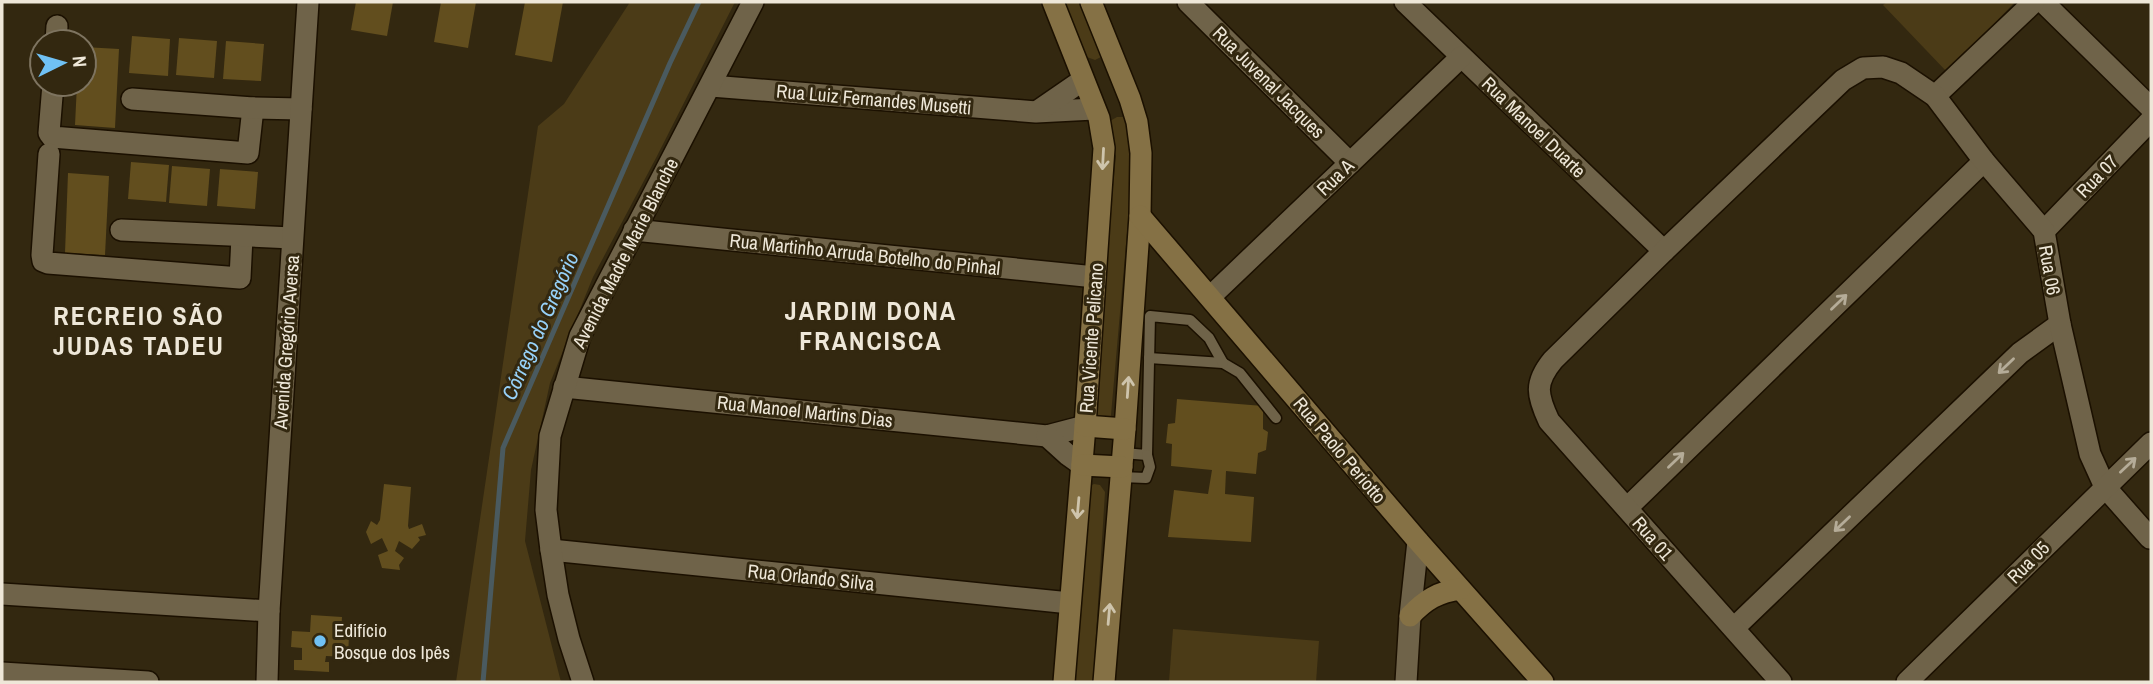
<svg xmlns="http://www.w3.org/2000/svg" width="2153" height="684" font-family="'Archivo Narrow',sans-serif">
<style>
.green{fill:#4b3b17}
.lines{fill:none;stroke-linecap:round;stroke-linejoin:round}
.stream{stroke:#4a5a5f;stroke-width:5}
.building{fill:#624e1e}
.lane-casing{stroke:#1b1000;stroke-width:13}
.street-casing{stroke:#1b1000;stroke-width:24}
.secondary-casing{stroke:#1b1000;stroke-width:24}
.lane{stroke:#6f6349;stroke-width:10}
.street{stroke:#6f6349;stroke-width:21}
.secondary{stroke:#857145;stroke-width:21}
.oneway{stroke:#cec4ac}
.oneway2{stroke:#b5ac98}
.poi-dot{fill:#70c1f4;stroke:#332810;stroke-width:2.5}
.labels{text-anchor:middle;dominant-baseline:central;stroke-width:6;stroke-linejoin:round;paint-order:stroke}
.street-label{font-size:19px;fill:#eee7d8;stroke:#332810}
.poi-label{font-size:19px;fill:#eee7d8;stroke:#332810;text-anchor:start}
.water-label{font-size:21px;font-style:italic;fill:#97d1f8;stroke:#332810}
.district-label{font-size:26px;font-weight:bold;letter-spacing:2px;fill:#eee7d8;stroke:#332810}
</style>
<rect width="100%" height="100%" fill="#332810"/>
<g class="green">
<polygon points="630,2 735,2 656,158 593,277 550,383 531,470 525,541 561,682 456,682 538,126 564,104"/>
<polygon points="1063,2 1083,2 1102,51 1101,57 1095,60 1084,56"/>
<polygon points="1887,2 2015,2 1947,72 1883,5"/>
<polygon points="1117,117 1123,117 1129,126 1134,153 1111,415 1110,420 1100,423 1091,410 1116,156 1111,145 1110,121"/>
<polygon points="1094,484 1100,485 1105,492 1093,682 1074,682 1087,487"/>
<polygon points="1173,629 1319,641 1316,682 1169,682"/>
</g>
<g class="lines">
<polyline class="stream" points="483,682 503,448 670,63 699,2"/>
</g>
<g class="building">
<polygon points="356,2 393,2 387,36 351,30"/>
<polygon points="441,2 476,2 468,48 434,42"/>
<polygon points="525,2 563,2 552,62 515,55"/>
<polygon points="132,36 170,39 168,76 129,73"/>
<polygon points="179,38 217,41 214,78 176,75"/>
<polygon points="226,41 264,44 261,81 223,79"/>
<polygon points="84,47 119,49 115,128 75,125 77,84 84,84"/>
<polygon points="131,162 169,165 166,202 128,199"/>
<polygon points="172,166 210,169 207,206 169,203"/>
<polygon points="220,169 258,172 255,209 217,206"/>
<polygon points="68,173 109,176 105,255 65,253"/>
<polygon points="1177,399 1263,406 1263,429 1268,432 1266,450 1258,453 1256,474 1226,471 1225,494 1254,497 1251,542 1168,537 1174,490 1208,494 1212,470 1171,466 1172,444 1166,443 1168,424 1175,423"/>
<polygon points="384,484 411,487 408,526 409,529 422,524 426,535 418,537 420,540 412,549 399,541 395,551 404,558 399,565 400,570 382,568 378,555 388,551 382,538 371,544 366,532 371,521 377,525 380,520"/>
<polygon points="311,615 342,617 341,634 349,635 348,657 326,656 325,662 329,662 329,672 294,670 294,660 302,660 302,648 291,647 292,631 310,632"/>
</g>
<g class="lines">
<g class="lane-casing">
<g id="lane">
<polyline points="1149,358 1223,363 1240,373 1276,418"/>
<polyline points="1123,453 1147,455 1150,316 1190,320 1209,338 1223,363"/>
<polyline points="1121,477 1146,478 1150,467 1147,455"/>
</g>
</g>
<g class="street-casing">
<g id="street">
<polyline points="1188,2 1350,163"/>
<polyline points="1405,2 1664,251"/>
<polyline points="2043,2 2151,108"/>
<polyline points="56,42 57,26"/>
<polyline points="53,84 49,133 52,137 248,153 253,108"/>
<polyline points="711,86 1036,112 1094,109"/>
<polyline points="1935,96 2034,2"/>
<polyline points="132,99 253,108 301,109"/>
<polyline points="1038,111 1083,80"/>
<polyline points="49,154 42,255 43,261 48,263 240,278 242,237"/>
<polyline points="121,230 292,238"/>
<polyline points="634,230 1095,277"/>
<polyline points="2044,231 2151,120"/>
<polyline points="1210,297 1461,57"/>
<polyline points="564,387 1047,436 1085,426"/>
<polyline points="1047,436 1068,455 1082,465"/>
<polyline points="1627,508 1984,161"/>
<polyline points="551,550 1070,603"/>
<polyline points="2,594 269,611"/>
<polyline points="1734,628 2020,353 2060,324"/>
<polyline points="2,673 148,682"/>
<polyline points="267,682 269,611 308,2"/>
<polyline points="583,682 569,639 558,595 551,550 546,510 550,436 580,336 753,2"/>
<polyline points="1406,682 1410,616 1418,541"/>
<path d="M1781,682L1549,421C1537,395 1534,383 1553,360L1664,251L1843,80L1863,68L1883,67L1901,73L1935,96L1984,161L2044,231L2060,324L2090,454L2105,487L2150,538"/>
<polyline points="1907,682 2151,443"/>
</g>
</g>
<g class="secondary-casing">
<g id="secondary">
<polyline points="1053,2 1099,118 1104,148 1085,426 1064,682"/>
<polyline points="1091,2 1130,99 1137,122 1141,153 1140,216 1125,429 1104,682"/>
<polyline points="1140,216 1418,541 1543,682"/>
<polyline points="1085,426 1125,429"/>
<polyline points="1082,465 1122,467"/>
<path d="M1410,616C1425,600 1438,592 1460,589"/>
</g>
</g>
<use href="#lane" class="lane"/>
<use href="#street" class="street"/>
<use href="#secondary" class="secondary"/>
</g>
<defs><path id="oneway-shaft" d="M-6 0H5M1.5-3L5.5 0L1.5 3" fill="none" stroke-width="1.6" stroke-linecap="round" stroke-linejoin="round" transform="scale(1.75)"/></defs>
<g class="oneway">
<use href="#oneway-shaft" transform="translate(1103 159) rotate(93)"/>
<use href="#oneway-shaft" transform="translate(1128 387) rotate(-86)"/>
<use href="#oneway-shaft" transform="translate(1078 508) rotate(95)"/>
<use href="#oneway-shaft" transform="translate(1109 614) rotate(-85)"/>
</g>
<g class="oneway2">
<use href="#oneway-shaft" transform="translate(1839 302) rotate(-44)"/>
<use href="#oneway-shaft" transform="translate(2006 366) rotate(136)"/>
<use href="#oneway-shaft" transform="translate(1676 460) rotate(-44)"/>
<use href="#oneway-shaft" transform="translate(2128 465) rotate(-43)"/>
<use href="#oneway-shaft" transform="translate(1842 524) rotate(136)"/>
</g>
<circle class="poi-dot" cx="320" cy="641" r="7"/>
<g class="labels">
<g class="street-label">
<text transform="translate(1269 82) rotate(45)">Rua Juvenal Jacques</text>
<text transform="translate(874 99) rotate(5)">Rua Luiz Fernandes Musetti</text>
<text transform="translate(1534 127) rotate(44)">Rua Manoel Duarte</text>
<text transform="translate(2097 176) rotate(-46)">Rua 07</text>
<text transform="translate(1335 177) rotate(-44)">Rua A</text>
<text transform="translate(625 253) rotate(-63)">Avenida Madre Marie Blanche</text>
<text transform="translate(865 254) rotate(6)">Rua Martinho Arruda Botelho do Pinhal</text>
<text transform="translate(2050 270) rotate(80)">Rua 06</text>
<text transform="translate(1091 338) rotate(-86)">Rua Vicente Pelicano</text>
<text transform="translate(286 342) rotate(-86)">Avenida Gregório Aversa</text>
<text transform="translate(805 411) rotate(6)">Rua Manoel Martins Dias</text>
<text transform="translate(1340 450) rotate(50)">Rua Paolo Periotto</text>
<text transform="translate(1653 538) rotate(49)">Rua 01</text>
<text transform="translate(2028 562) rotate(-45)">Rua 05</text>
<text transform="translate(811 577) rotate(6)">Rua Orlando Silva</text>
</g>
<g class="poi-label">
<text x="334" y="630">Edifício<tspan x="334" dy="22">Bosque dos Ipês</tspan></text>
</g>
<g class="water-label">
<text transform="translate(540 326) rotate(-66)">Córrego do Gregório</text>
</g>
<g class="district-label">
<text x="871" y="310">JARDIM DONA<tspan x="871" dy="30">FRANCISCA</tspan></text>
<text x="139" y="315">RECREIO SÃO<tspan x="139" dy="30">JUDAS TADEU</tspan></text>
</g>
</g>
<rect width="2153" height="684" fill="none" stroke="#eee7d8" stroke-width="7"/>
<g transform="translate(63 63) rotate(85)"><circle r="33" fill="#332810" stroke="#7e7460" stroke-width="2"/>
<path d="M0-5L12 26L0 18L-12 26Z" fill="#70c1f4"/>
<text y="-10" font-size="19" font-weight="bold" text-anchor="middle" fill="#eee7d8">N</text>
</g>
</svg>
